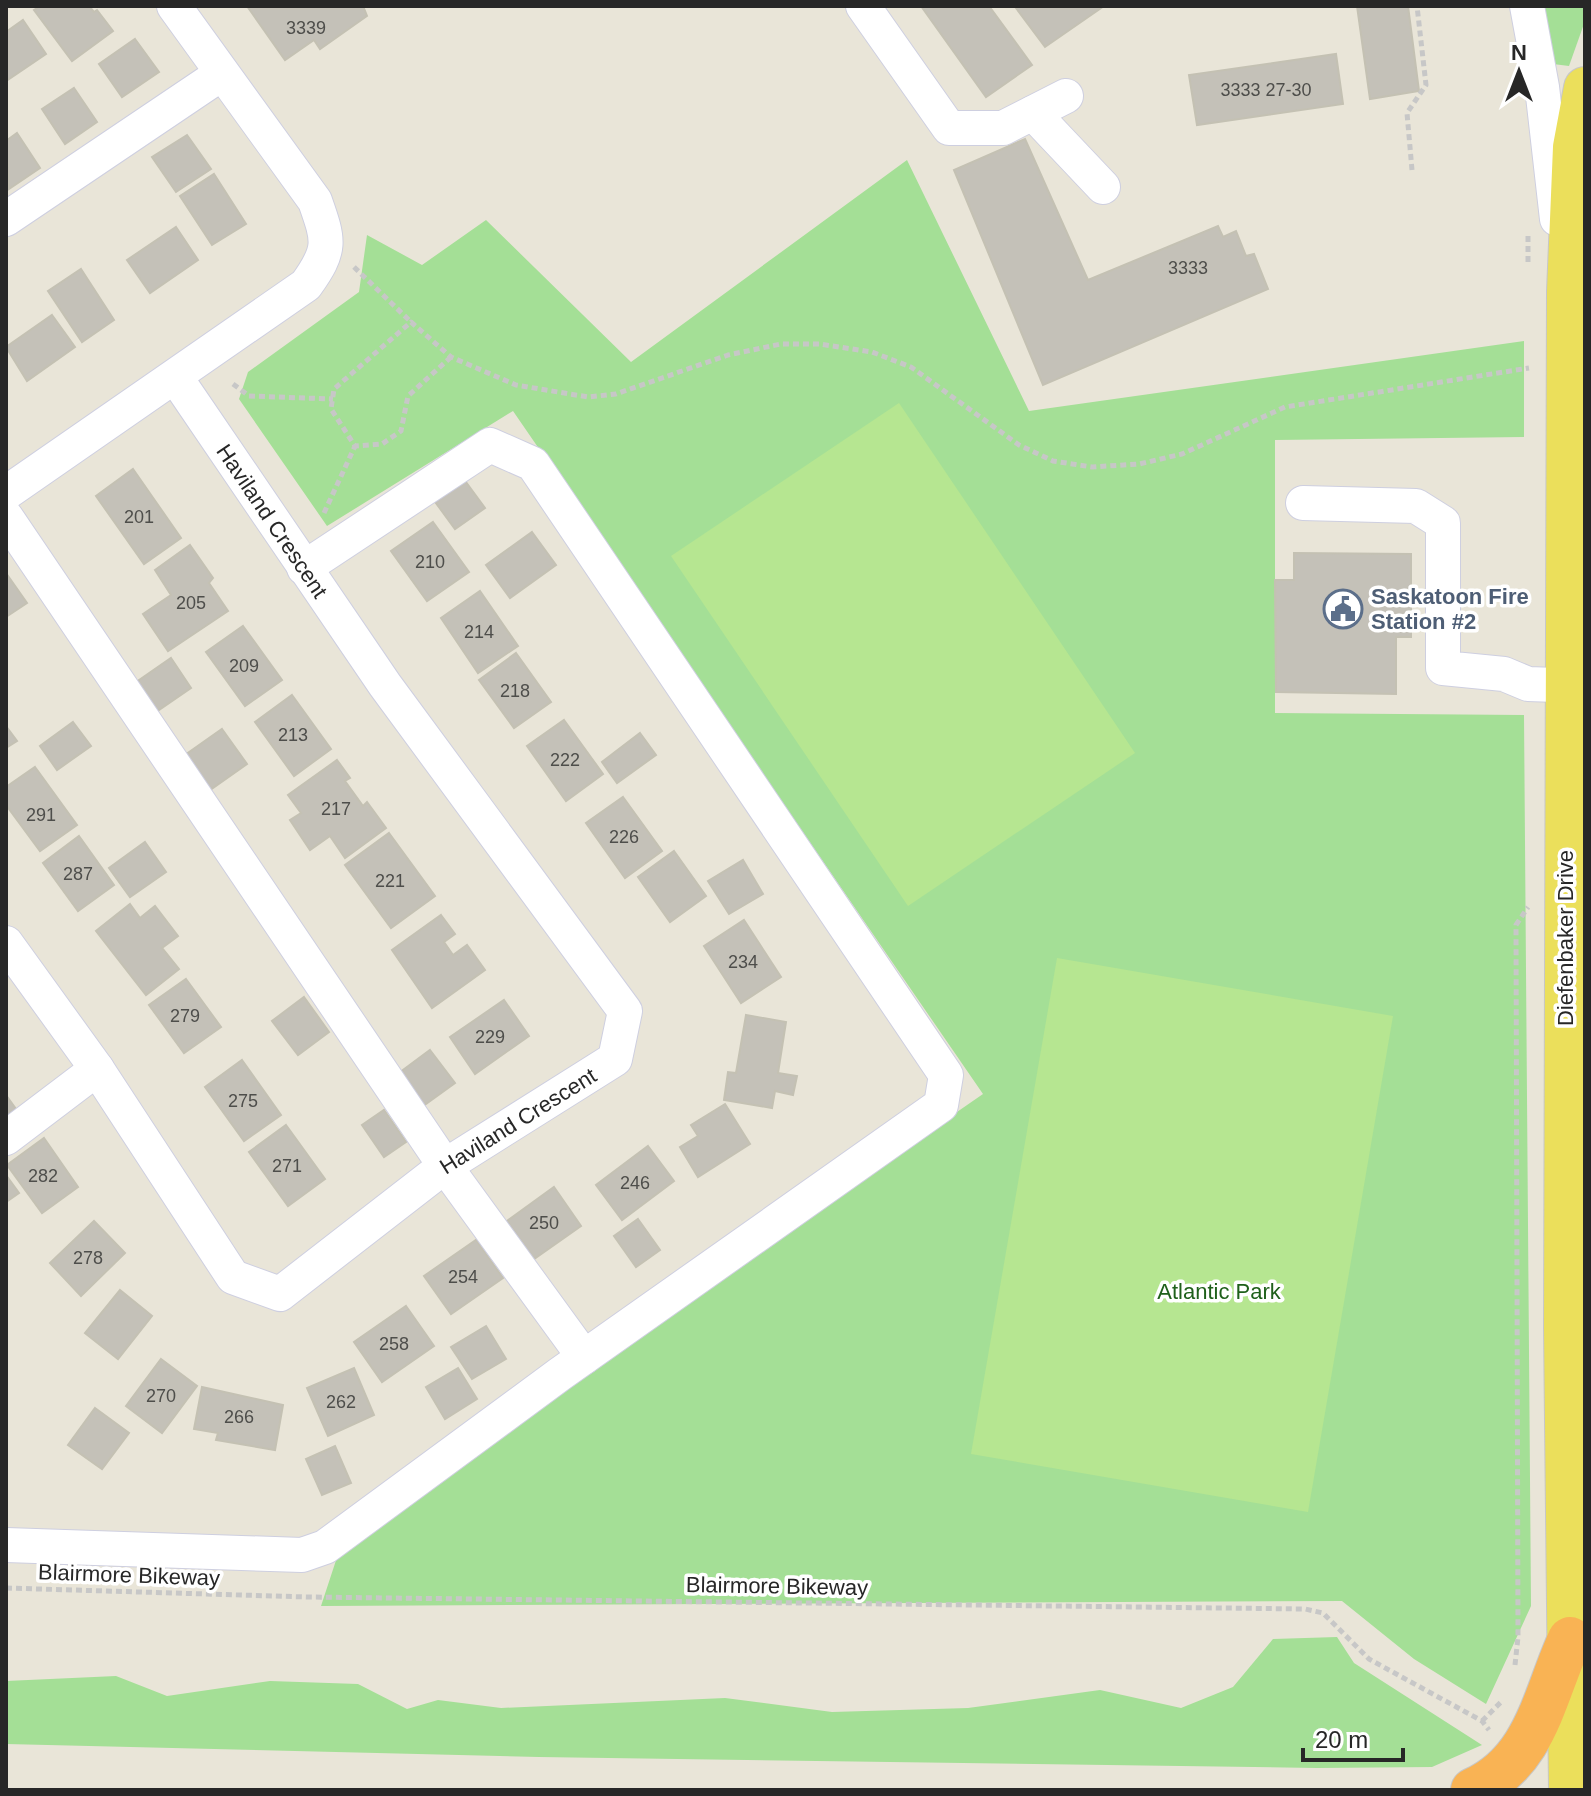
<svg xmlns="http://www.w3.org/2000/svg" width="1591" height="1796" font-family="Helvetica,sans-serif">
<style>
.green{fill:#a4df96}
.pitch{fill:#b6e691}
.building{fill:#c4c1b8;stroke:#c4c1b3;stroke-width:2}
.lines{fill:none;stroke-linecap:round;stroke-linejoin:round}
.minor-casing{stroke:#cecfe0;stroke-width:36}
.major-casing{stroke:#c7c7c7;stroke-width:44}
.highway-casing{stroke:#c7c7c7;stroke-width:46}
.path{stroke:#c7c7c7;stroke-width:5;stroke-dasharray:6 4;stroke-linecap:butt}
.minor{stroke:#fff;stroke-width:34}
.major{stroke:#ebdf5b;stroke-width:42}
.highway{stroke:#f9b354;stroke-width:44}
.labels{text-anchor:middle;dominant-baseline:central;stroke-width:7;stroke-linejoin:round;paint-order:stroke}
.number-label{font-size:18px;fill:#4e4e4b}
.street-label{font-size:22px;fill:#272727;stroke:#fff}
.service-label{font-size:22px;font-weight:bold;fill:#4e5e75;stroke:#fff;text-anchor:start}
.park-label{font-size:22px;fill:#1f601b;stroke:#fff}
</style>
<rect width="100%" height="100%" fill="#e9e5d8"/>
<g class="green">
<polygon points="1541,6 1585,6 1585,21 1569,66 1553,64"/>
<polygon points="907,160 1029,411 1524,341 1524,437 1275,440 1275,713 1524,715 1531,1606 1486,1704 1414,1659 1342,1601 321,1606 344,1536 983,1094 513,411 327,526 239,399 248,372 359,292 367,235 422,265 486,220 631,362"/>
<polygon points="1337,1637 1354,1663 1482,1745 1432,1767 1317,1768 539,1757 6,1744 6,1681 116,1676 167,1696 270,1681 358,1684 407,1709 438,1700 501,1708 725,1698 832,1712 968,1708 1100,1690 1181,1708 1233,1687 1273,1639"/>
</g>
<g class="pitch">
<polygon points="899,403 1135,753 908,906 671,556"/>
<polygon points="1057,958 1393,1016 1308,1512 971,1454"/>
</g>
<g class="building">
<polygon points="40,6 89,6 94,12 97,10 113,31 72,61 34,10"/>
<polygon points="247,6 363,6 367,16 320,49 314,40 285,60"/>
<polygon points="921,6 989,6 1032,65 986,97"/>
<polygon points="1019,6 1104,6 1045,47 1016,8"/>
<polygon points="1357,6 1408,6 1419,91 1370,99"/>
<polygon points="23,20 46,54 6,81 6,32"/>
<polygon points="135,39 159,72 122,97 99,64"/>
<polygon points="1336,54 1343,104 1197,125 1189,75"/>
<polygon points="74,88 97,122 65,144 42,109"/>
<polygon points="17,133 40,168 9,189 6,141"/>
<polygon points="187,135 211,169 176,192 152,157"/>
<polygon points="1025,139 1088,280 1218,226 1223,237 1236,231 1246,256 1254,254 1268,289 1043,385 954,170"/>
<polygon points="214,174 246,224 212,245 180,196"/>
<polygon points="176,227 198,260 150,293 127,260"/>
<polygon points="81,269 114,320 82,342 48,291"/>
<polygon points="52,315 75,347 27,381 6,347"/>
<polygon points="133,469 181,538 144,564 96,496"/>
<polygon points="463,478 485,508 455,529 433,499"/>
<polygon points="433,522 469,572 427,601 391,551"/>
<polygon points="532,532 556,565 510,598 486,565"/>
<polygon points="190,545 213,578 209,583 228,611 168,651 143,614 171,595 155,570"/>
<polygon points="1294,553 1411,554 1411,637 1396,637 1396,694 1276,692 1275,580 1294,580"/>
<polygon points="6,573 27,603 6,617"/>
<polygon points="480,591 518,646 478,673 441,618"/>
<polygon points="243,626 282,680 245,706 206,652"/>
<polygon points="516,653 551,702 514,728 479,680"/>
<polygon points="171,658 191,688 153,714 132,685"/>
<polygon points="292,695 331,749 294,776 255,722"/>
<polygon points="564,720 603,774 566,801 527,746"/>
<polygon points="73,722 91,746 57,770 40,746"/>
<polygon points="6,726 17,741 6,748"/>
<polygon points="222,729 247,764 210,790 185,755"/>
<polygon points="640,733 656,755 617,783 602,762"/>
<polygon points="337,760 350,778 345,781 363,806 367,802 386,828 345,858 330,836 310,850 290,820 301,813 288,795"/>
<polygon points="35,767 77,825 40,851 6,805 6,787"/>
<polygon points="623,797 662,851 625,878 586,823"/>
<polygon points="389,833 435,896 391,928 345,865"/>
<polygon points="79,836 114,885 78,911 43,863"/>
<polygon points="145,842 166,872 130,897 109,868"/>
<polygon points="674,851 706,896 670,922 638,877"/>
<polygon points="743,860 763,894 729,914 708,881"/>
<polygon points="130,904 140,918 155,906 178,936 162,948 179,969 146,995 96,931"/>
<polygon points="441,915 455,934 444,942 453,955 467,945 485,970 432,1008 392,950"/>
<polygon points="744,920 781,977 741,1003 704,946"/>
<polygon points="186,979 221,1027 184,1053 149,1005"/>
<polygon points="304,997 329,1032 298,1055 272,1021"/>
<polygon points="504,1000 529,1036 475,1074 450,1037"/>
<polygon points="746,1015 786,1022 778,1073 797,1076 793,1095 775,1091 772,1108 724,1100 728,1072 736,1073"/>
<polygon points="430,1050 455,1083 423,1106 399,1073"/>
<polygon points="242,1060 281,1115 244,1141 205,1087"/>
<polygon points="6,1095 16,1109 6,1116"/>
<polygon points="725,1104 750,1144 698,1177 680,1147 698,1136 691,1125"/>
<polygon points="384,1110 406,1142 384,1157 362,1125"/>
<polygon points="286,1125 325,1179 288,1206 249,1152"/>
<polygon points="44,1138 78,1187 42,1213 7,1165"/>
<polygon points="648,1146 674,1181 622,1220 596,1185"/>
<polygon points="6,1175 19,1193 6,1202"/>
<polygon points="554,1187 581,1226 534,1259 507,1221"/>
<polygon points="638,1219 660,1250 636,1267 614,1236"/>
<polygon points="94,1221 125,1253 81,1296 50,1263"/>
<polygon points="476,1240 503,1278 451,1314 424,1276"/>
<polygon points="120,1290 152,1316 118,1359 85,1333"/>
<polygon points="406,1306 434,1346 382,1382 354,1342"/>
<polygon points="486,1326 506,1359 472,1379 451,1347"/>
<polygon points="161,1359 197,1386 162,1433 126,1406"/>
<polygon points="354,1368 374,1415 328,1436 307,1388"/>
<polygon points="458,1368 477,1399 445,1419 426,1387"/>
<polygon points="202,1387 283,1405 275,1450 216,1440 218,1433 194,1429"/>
<polygon points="95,1408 129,1433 102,1469 68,1445"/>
<polygon points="335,1446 351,1483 322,1495 306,1459"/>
</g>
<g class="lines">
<g class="minor-casing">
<g id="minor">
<polyline points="863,6 949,128 1003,128 1066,96"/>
<polyline points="1527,6 1542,87 1557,219"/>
<polyline points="1033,113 1103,187"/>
<polyline points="6,219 221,74"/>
<path d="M6,493L306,285C332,249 329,241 315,201L174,6"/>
<polyline points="1303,503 1416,506 1443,523 1443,668 1504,674 1528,684 1585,686"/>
<polyline points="6,517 445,1166 584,1357"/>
<polyline points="6,943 97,1069 233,1277 280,1294 445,1166 615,1059 625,1011 385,685 176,378"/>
<polyline points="6,1138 97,1069"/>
<polyline points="6,1545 302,1555 325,1547 560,1374 941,1105 946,1075 533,464 490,445 304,568"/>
</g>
</g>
<g class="major-casing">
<polyline id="major" points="1570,1790 1565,1327 1568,292 1574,147 1585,88"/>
</g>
<g class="highway-casing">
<path id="highway" d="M1473,1790C1536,1762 1544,1696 1570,1639"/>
</g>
<g class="path">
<polyline points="1412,170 1407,113 1426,85 1417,6"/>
<polyline points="1528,236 1528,262"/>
<polyline points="354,267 411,322"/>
<polyline points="451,357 408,396 401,431 382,444 355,446 331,409 334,389 411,322 451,357 516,385 588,397 616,394 728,355 781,344 819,344 872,352 911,367 1019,445 1053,461 1092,467 1139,464 1182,454 1285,407 1529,368"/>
<polyline points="233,384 249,396 333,399"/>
<polyline points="324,513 355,446"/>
<polyline points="6,1588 307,1597 1305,1609 1323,1613 1369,1659 1482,1721 1489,1730"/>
<polyline points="1515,1665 1518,1637 1516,925 1528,907"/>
<polyline points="1482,1721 1501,1702"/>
</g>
<use href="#minor" class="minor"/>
<use href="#major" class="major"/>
<use href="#highway" class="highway"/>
</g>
<defs>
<g id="civic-ring" transform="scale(2)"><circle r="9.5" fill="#fff" stroke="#5c6f8a" stroke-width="1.5"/><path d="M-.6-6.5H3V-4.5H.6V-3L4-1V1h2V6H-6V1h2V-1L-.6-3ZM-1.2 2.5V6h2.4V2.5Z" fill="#5c6f8a"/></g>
</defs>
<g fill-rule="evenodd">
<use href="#civic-ring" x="1343" y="609"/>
</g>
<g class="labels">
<g class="number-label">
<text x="306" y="28">3339</text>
<text x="1266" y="90">3333 27-30</text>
<text x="1188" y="268">3333</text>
<text x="139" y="517">201</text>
<text x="430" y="562">210</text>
<text x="191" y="603">205</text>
<text x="479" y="632">214</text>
<text x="244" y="666">209</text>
<text x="515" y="691">218</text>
<text x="293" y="735">213</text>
<text x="565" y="760">222</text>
<text x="336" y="809">217</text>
<text x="41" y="815">291</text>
<text x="624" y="837">226</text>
<text x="78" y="874">287</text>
<text x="390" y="881">221</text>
<text x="743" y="962">234</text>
<text x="185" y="1016">279</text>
<text x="490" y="1037">229</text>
<text x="243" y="1101">275</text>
<text x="287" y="1166">271</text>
<text x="43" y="1176">282</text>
<text x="635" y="1183">246</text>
<text x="544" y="1223">250</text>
<text x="88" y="1258">278</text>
<text x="463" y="1277">254</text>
<text x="394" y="1344">258</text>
<text x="161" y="1396">270</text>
<text x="341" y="1402">262</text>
<text x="239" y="1417">266</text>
</g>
<g class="street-label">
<text transform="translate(272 521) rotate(56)">Haviland Crescent</text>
<text transform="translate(1565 938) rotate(-90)">Diefenbaker Drive</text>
<text transform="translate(518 1121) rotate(-32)">Haviland Crescent</text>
<text transform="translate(129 1575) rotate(2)">Blairmore Bikeway</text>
<text transform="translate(777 1586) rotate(1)">Blairmore Bikeway</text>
</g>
<g class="service-label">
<text x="1371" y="596">Saskatoon Fire<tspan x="1371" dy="25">Station #2</tspan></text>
</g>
<g class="park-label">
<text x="1219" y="1291">Atlantic Park</text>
</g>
</g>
<rect width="1591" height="1796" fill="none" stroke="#272727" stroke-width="16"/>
<g transform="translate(1519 72)" stroke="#ffffff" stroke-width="6" paint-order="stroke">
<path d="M0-6L14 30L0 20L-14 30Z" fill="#272727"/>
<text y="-12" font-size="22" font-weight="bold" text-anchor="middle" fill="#272727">N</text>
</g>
<path d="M1303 1748v12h100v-12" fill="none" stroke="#272727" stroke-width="4"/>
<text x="1315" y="1748" font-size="24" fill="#272727" stroke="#ffffff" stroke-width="6" paint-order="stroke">20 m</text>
</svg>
